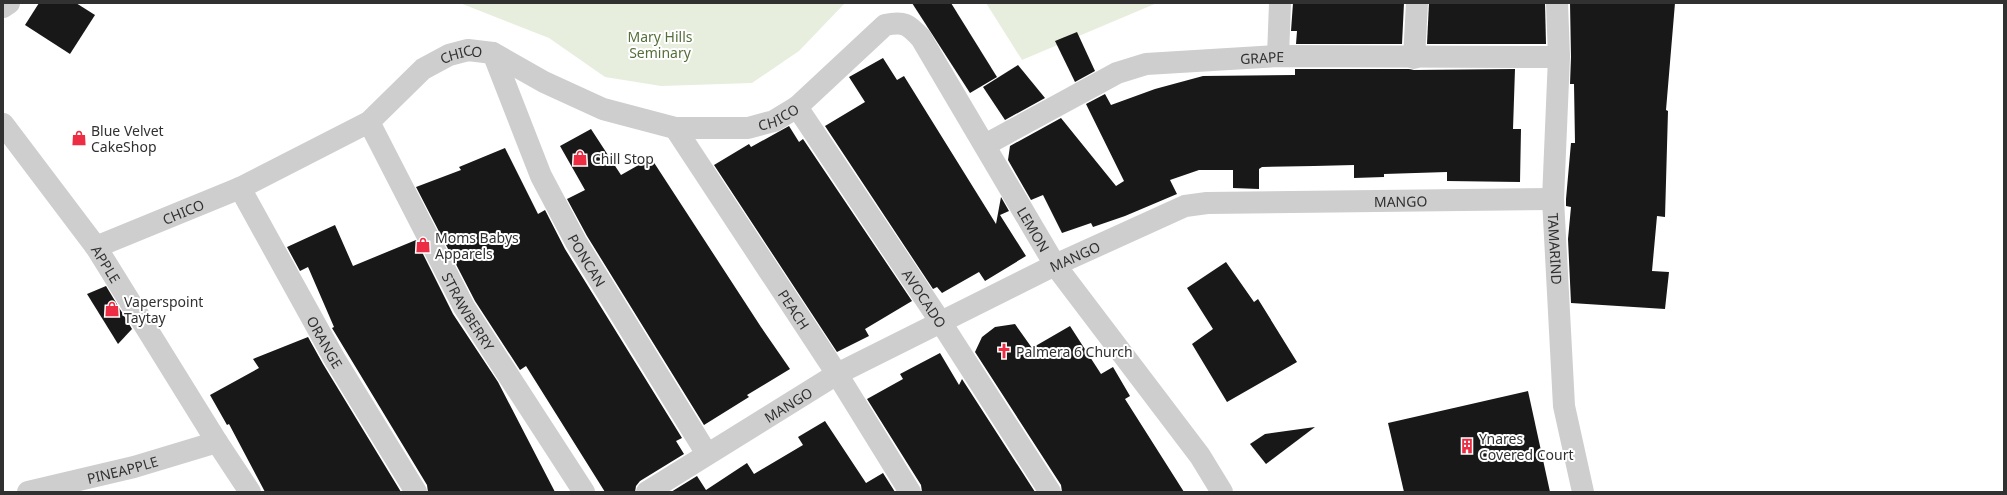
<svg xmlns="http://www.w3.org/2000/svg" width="2007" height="495" font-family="'Noto Sans',sans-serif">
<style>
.green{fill:#e7eede}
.building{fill:#181818}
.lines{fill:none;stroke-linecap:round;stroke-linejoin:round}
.street{stroke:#cecece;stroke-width:22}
.labels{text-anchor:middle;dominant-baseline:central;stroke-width:4;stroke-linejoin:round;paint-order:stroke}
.park-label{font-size:14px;fill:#556f3b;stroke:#fff}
.street-label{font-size:14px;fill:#313131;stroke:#fff}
.poi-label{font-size:14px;fill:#313131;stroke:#fff;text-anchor:start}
</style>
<rect width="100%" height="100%" fill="#fff"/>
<g class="green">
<polygon points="460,3 845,3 799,51 752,83 661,86 605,77 549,38"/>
<polygon points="986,3 1157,3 1022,60"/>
</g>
<g class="building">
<polygon points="39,3 76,3 95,15 70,54 25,25"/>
<polygon points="912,3 951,3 997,77 970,93"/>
<polygon points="1293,3 1404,3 1402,44 1296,44 1297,31 1291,31"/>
<polygon points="1429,3 1545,3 1546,44 1427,44"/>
<polygon points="1570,3 1675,3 1666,110 1668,111 1665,217 1657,216 1652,271 1669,272 1665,309 1571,303 1568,239 1571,207 1566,206 1566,199 1571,143 1575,143 1574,84 1570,84 1571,57"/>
<polygon points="1077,32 1095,71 1075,82 1055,41"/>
<polygon points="883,58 897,80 904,76 996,224 1001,197 1009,211 1000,215 1026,256 985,281 979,272 942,293 937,287 933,289 825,126 865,102 849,77"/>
<polygon points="1018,65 1045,98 1005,120 983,87"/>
<polygon points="1295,69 1409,69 1414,70 1515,69 1513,129 1521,129 1520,182 1447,181 1447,172 1384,174 1384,177 1354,178 1354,165 1314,166 1262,167 1259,169 1259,189 1233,188 1233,170 1199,170 1170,180 1177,194 1125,216 1093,227 1091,223 1062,233 1043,195 1031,200 1008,160 1010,146 1061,118 1116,186 1124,181 1086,104 1105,94 1111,105 1155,89 1203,76 1295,75"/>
<polygon points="789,126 799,142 803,139 912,301 865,329 869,336 837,352 714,165 749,144 751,147"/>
<polygon points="591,129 621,175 651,158 761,327 790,369 747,395 749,397 704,425 587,236 567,199 585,190 560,146"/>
<polygon points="505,148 538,214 545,210 565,249 682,438 676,441 684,454 640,481 636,486 635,492 605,492 526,366 520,370 475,301 416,187 461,170 459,167"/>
<polygon points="335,225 353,266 416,240 453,314 498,382 555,492 428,492 427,485 332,328 334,327 308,267 300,271 287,247"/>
<polygon points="1226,262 1254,302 1258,299 1297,362 1227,402 1192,344 1213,329 1187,288"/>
<polygon points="106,286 132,329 118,344 87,294"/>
<polygon points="1015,324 1032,348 1070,326 1101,374 1113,367 1130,396 1125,399 1184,492 1062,492 1061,485 975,352 982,337 995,327"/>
<polygon points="308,337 323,364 401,492 265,492 229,424 227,425 210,395 259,368 253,359"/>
<polygon points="940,353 959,385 962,379 1035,492 922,492 921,485 867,399 903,379 900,374"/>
<polygon points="1528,391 1550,492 1404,492 1388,423"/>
<polygon points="825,421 866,483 883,473 895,492 671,492 697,476 706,490 747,463 754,474 803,445 798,437"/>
<polygon points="1315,427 1266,464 1250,444 1265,434"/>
</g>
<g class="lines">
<g class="street">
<path id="s1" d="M1557,3L1559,57L1553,199L1564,406L1583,492"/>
<polyline points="3,7 9,3"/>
<path id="s2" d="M493,53L541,176L576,242L707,454"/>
<polyline points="1278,56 1280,3"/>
<polyline points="1414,58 1417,3"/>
<path id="s3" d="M797,107L940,321L1050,492"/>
<path id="s4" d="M369,122L464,307L584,492"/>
<path id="s5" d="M3,124L96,247L217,442L250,492"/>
<path id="s6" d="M675,128L837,374L910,492"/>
<path id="s7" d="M985,145L1117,73L1146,64L1278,56L1559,57"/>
<path id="s8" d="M240,188L334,358L416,492"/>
<path id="s9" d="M96,247L240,188L369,122L423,69L449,55L468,50L493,53L544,82L603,109L675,128H748L774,121L797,107L885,25C904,21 908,24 921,38L1055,265L1200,456L1222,492"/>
<path id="s10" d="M28,492L134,467L217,442"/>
<path id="s11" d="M647,492L837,374L1055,265L1185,206L1207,203L1553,199"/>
</g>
</g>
<defs>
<g id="shop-bare" transform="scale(1.2)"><path d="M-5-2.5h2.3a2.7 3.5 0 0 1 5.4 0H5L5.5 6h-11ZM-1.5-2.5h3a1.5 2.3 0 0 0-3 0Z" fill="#ed2d43" stroke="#fff" stroke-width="2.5" paint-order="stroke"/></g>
<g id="church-bare" transform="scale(1.2)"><path d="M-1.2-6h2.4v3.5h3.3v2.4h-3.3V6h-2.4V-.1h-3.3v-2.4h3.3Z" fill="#ed2d43" stroke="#fff" stroke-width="2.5" paint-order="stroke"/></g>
<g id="building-bare" transform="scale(1.2)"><path d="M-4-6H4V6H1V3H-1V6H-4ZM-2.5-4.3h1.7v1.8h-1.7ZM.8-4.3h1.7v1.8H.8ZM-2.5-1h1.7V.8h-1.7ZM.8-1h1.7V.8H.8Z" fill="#ed2d43" stroke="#fff" stroke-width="2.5" paint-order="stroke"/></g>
</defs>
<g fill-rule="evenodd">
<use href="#shop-bare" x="79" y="138"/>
<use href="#shop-bare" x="580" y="158"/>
<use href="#shop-bare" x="423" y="245"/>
<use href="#shop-bare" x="112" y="309"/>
<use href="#church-bare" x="1004" y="351"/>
<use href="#building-bare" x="1467" y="446"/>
</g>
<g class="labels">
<g class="park-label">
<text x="660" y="36">Mary Hills<tspan x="660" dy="16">Seminary</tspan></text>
</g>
<g class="street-label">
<text stroke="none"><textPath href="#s9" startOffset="418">CHICO</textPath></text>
<text stroke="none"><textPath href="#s7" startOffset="297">GRAPE</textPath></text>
<text stroke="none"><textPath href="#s9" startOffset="754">CHICO</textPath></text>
<text stroke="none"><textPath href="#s11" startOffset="826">MANGO</textPath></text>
<text stroke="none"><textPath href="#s9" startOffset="94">CHICO</textPath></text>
<text stroke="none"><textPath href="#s9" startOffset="1159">LEMON</textPath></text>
<text stroke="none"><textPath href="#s1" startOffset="246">TAMARIND</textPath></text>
<text stroke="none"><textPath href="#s11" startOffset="489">MANGO</textPath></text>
<text stroke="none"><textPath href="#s2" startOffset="228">PONCAN</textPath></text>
<text stroke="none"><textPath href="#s5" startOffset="174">APPLE</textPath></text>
<text stroke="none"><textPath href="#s3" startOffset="230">AVOCADO</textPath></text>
<text stroke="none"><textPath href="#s6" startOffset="217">PEACH</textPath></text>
<text stroke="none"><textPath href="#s4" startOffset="214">STRAWBERRY</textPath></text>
<text stroke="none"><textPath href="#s8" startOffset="176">ORANGE</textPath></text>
<text stroke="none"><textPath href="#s11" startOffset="166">MANGO</textPath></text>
<text stroke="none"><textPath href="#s10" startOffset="97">PINEAPPLE</textPath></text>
</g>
<g class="poi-label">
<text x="91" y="130">Blue Velvet<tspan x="91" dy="16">CakeShop</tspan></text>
<text x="592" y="158">Chill Stop</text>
<text x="435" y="237">Moms Babys<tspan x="435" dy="16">Apparels</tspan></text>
<text x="124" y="301">Vaperspoint<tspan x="124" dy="16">Taytay</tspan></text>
<text x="1016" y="351">Palmera 6 Church</text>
<text x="1479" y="438">Ynares<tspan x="1479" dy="16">Covered Court</tspan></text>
</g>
</g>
<rect width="2007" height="495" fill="none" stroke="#313131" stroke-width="8"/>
</svg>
